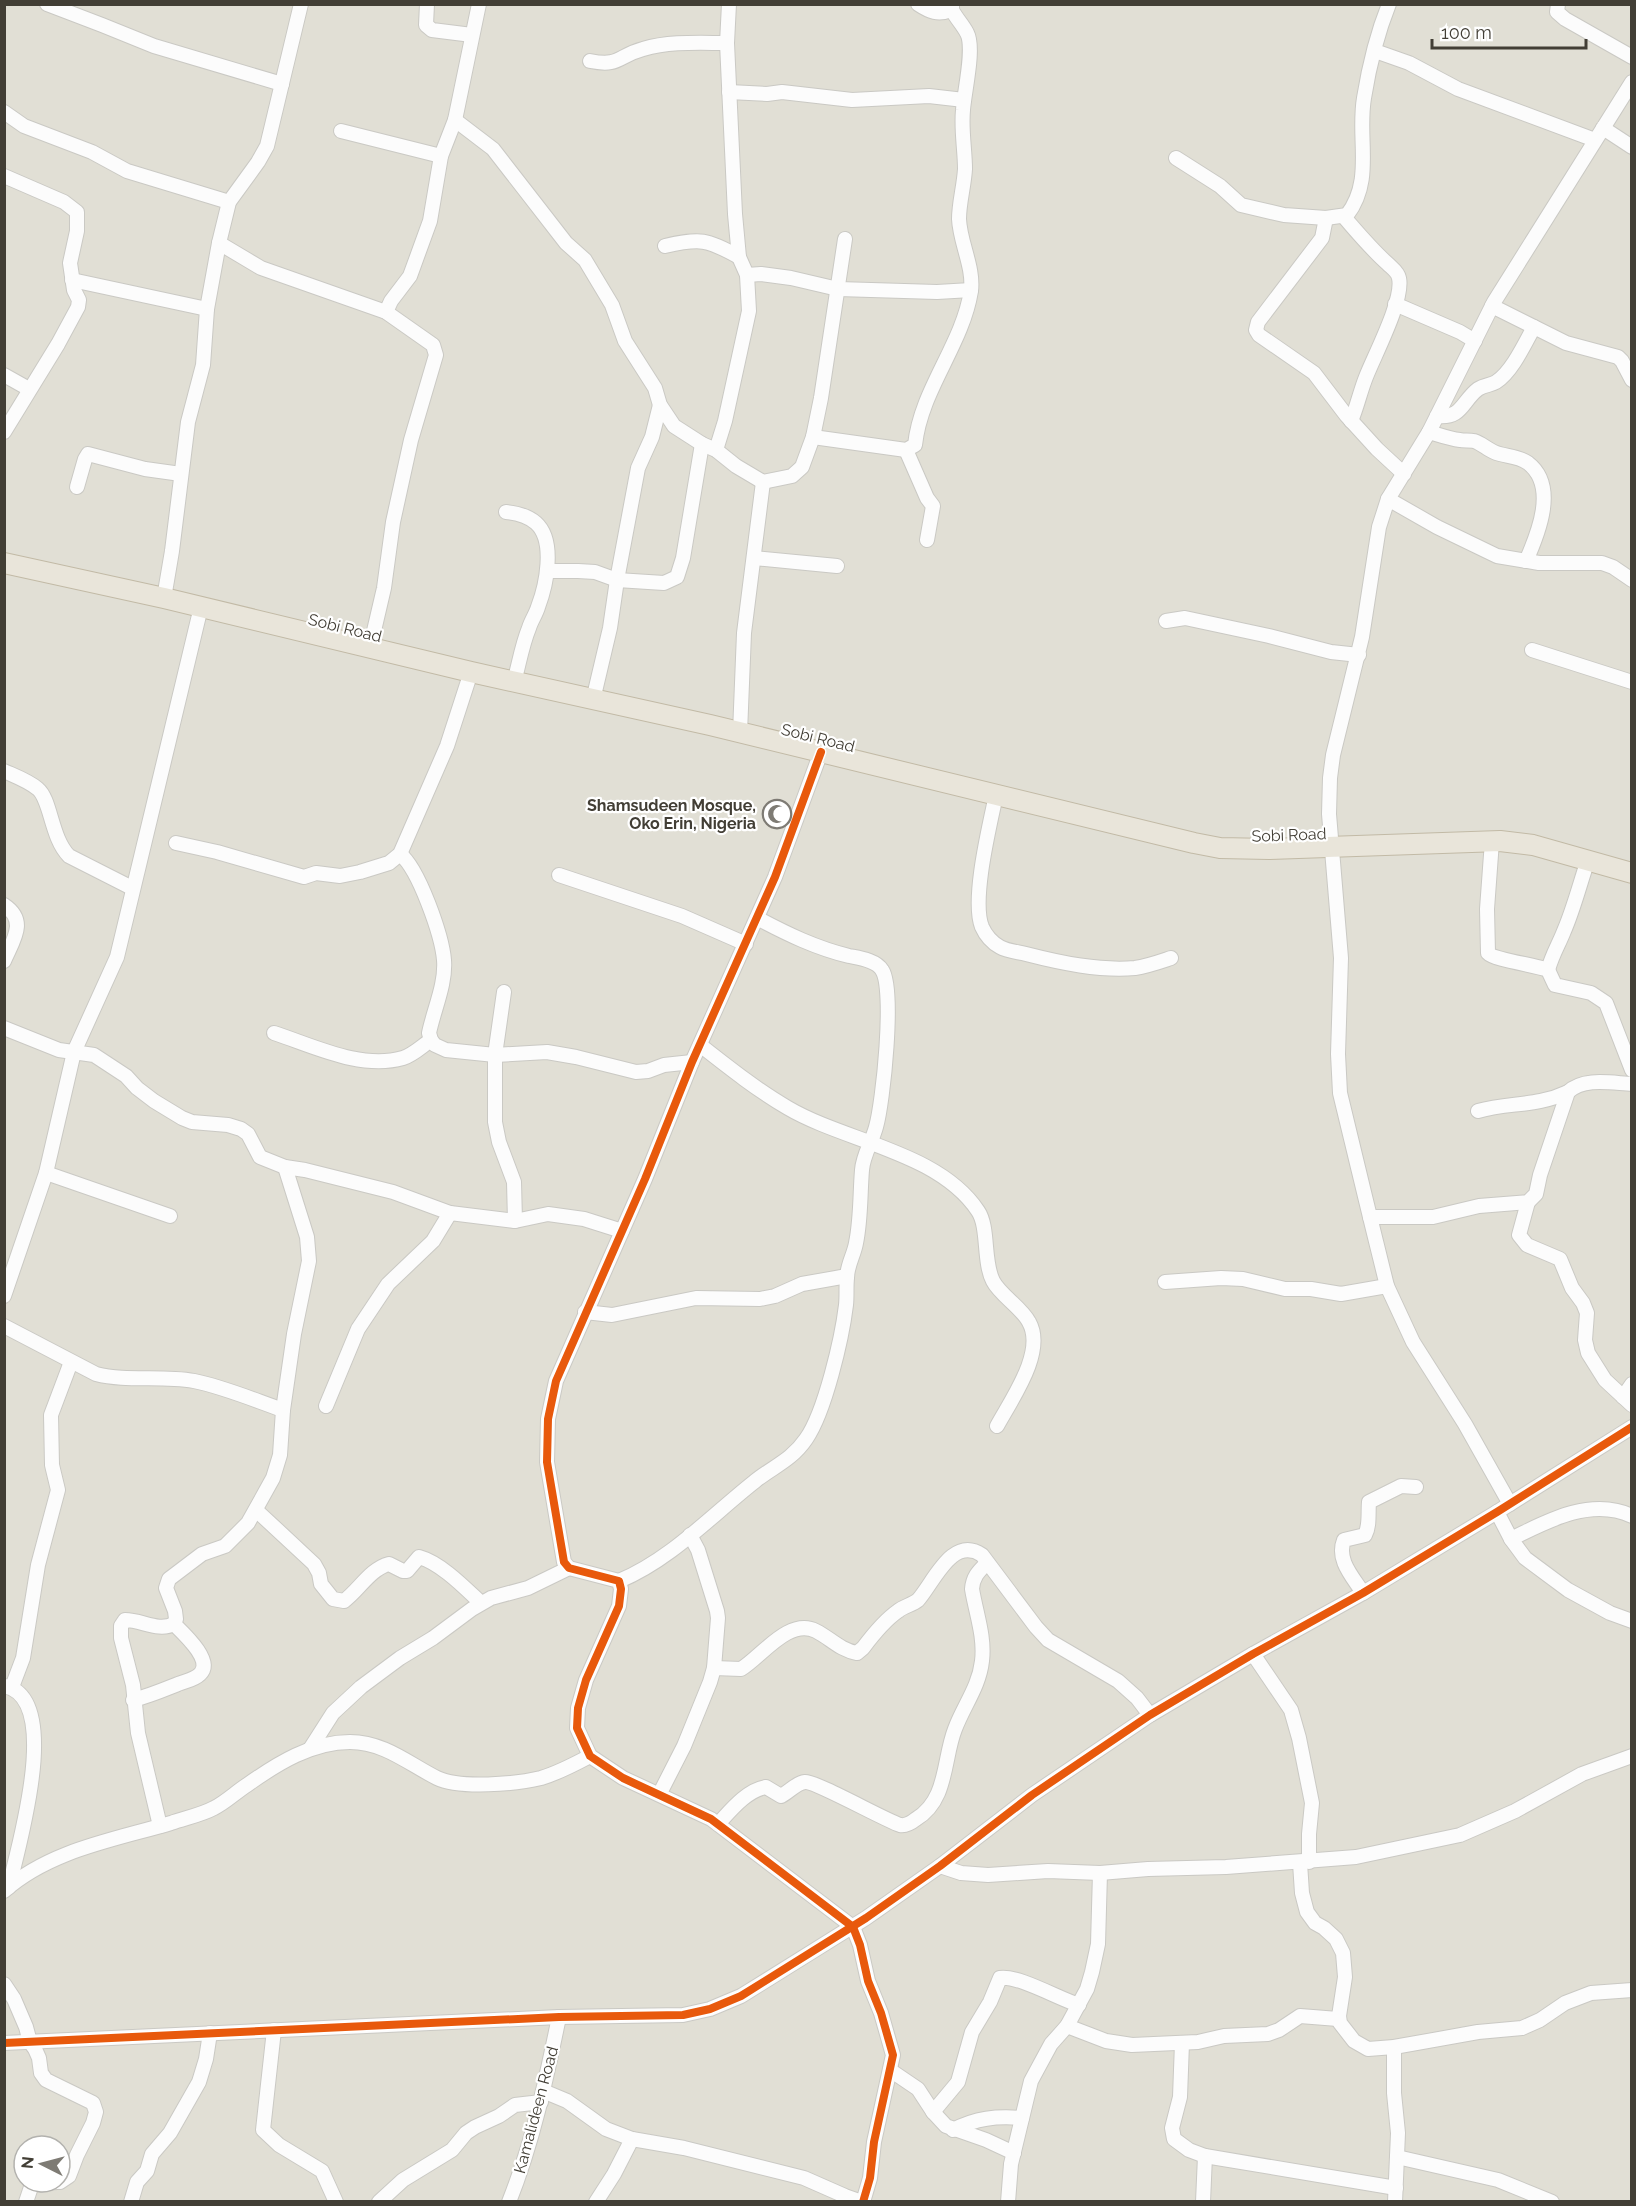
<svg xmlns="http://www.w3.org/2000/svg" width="1636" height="2206" font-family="Raleway,sans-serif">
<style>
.residential{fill:#e1dfd5;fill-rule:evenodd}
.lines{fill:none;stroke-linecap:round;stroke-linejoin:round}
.minor-casing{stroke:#cac9c4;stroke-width:16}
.highway-casing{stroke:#c2baa6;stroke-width:22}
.minor{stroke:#fcfcfc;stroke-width:14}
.highway{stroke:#e9e5da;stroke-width:20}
.cycleway-casing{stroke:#fff;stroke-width:11}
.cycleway{stroke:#e8590c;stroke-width:8}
.labels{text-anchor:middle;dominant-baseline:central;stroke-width:4.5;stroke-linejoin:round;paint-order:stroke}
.street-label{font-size:16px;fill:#423e35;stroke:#fff}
.poi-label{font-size:16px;font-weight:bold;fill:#423e35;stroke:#fff;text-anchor:end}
</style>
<rect width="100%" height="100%" fill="#edede8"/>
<path class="residential" d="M5,5H1631V2201L5,2202ZM24,2146H60V2182H24Z"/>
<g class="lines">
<g class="minor-casing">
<g id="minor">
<polyline points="47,4 102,25 154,46 282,84"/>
<polyline points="427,4 426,25 432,30 472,35"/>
<path d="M918,4C930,12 938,15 952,10"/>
<polyline points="1558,4 1557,12 1565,19 1632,57"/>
<polyline points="1375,51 1409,63 1458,89 1595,140"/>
<path d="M590,61C620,67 617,56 643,49C670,41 699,43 727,43"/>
<polyline points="729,92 767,94 782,92 852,100 929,96 964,100"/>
<polyline points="4,112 24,126 92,152 127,171 229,202"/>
<polyline points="455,120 493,149 566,243 585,260 612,305 625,341 655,388 660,405 674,426 702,444 716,450 736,466 763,482 792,476 802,467 813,437 821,398 845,239"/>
<polyline points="1603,128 1632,147"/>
<polyline points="341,131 441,156"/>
<path d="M1176,158L1220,186L1241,205L1284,215L1326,218L1347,215C1374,180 1357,139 1364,98C1369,67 1377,34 1389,4"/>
<polyline points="4,176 64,202 77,212 77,231 70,263 74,290 79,300 78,307 58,344 4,432"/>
<path d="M1344,217C1358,233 1372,250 1388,264C1392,268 1398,272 1399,278C1404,300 1374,356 1366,377C1360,392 1357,407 1351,421"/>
<polyline points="1326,218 1322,238 1258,322 1256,330 1259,335 1314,373 1346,415 1377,449 1404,474"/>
<polyline points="219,243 261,268 386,312 433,345 436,355 411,440 393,522 384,588 370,648"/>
<path d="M665,246C700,238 707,239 739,257"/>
<polyline points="747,275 761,274 791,278 838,289 937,292 971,290"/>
<polyline points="72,280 207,309"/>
<polyline points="1395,304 1460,332 1475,341"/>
<polyline points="1492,306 1566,343 1618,357 1622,361 1632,380"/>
<polyline points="386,312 391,301 410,276 430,221 441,156 455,120 479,4"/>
<polyline points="4,375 29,389"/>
<path d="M1437,416C1462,419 1462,401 1478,389C1484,385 1491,385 1496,382C1512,372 1525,343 1534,327"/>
<path d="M1429,432C1439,435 1450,439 1460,440C1464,441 1469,440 1474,441C1481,443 1487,449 1494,452C1505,457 1517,455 1528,463C1558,486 1538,534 1526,561"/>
<path d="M813,437L906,450L915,445C921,389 962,346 971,291C974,267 960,243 959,219C959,203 964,186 965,169C965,150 961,130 963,110C964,93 975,48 967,33C963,25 956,18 952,10V4"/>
<polyline points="716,450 725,421 749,311 747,275 739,257 735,214 727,43 729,4"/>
<polyline points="906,450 927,498 933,506 927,540"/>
<polyline points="77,487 85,459 88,454 145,469 181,474"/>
<polyline points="1388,499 1437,527 1497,556 1539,563 1602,563 1613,567 1632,580"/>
<path d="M506,512C516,513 528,516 536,523C556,541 546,586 538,607C536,614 531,621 529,628C522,645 519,664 514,682"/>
<polyline points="754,558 837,566"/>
<polyline points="547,571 578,571 595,572 617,580 664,583 677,577 683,558 702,444"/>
<polyline points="164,598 172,551 188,422 203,365 207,309 219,243 229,202 258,162 267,146 301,4"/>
<polyline points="1166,621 1185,618 1269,636 1331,652 1359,655"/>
<polyline points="1532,650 1632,682"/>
<polyline points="593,700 610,628 617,580 638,468 652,437 660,405"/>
<polyline points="740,733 744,633 763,482"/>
<polyline points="821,752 775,877 692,1062 645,1179 556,1381 548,1419 547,1462 564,1562 569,1568 619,1581 621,1589 619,1606 586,1680 578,1708 577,1728 590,1756 623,1778 711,1819 853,1927 860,1945 868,1981 881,2013 893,2055 874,2142 870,2178 863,2202"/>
<path d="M4,771C15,776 29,781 38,789C51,800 51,838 69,856L132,888"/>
<path d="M996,795C990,824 971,900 982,927C986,936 991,942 1000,947C1007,951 1018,952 1026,954C1061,963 1099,971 1135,968C1148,966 1159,962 1171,958"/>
<path d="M1492,841L1487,909L1488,953C1494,960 1536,965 1548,970L1555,985L1591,993L1606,1003L1632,1070"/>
<polyline points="176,843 217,852 304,877 316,873 340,876 360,872 389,863 400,854 447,746 471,672"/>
<path d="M400,854C419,869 442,936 444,960C446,984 434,1009 429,1033L431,1040L435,1045L446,1050L495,1055L547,1052L576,1057L636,1072L648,1071L664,1065L692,1062"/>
<polyline points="559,875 682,916 746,944"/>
<path d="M4,905C28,921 13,940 4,961"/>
<path d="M1548,970C1552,955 1559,944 1564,931C1574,908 1580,883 1588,860"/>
<polyline points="504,992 495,1055 495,1122 499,1142 514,1182 515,1221"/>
<polyline points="4,1028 59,1050 94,1055 126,1076 137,1088 154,1101 182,1118 192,1122 228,1125 241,1129 248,1134 260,1157 285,1167 305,1170 393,1192 450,1213 515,1221 548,1214 584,1219 622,1231"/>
<path d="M274,1033C314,1046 361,1070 403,1058C413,1055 422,1046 431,1040"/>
<path d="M700,1045C728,1067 757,1090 788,1108C846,1142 939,1152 978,1211C989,1227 983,1262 993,1281C1000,1295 1021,1307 1029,1322C1046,1352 1011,1400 997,1426"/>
<path d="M1478,1111C1510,1102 1536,1107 1568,1092"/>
<polyline points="46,1173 170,1216"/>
<polyline points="1528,1202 1519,1235 1527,1245 1560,1259 1572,1288 1583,1303 1587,1313 1585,1340 1588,1353 1605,1380 1632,1405"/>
<path d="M1370,1217H1433L1479,1206L1528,1202L1536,1194L1540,1175L1568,1092C1584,1077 1611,1083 1632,1084"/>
<polyline points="1165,1282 1221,1278 1243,1279 1285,1289 1311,1289 1341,1294 1387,1286"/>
<polyline points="4,1296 46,1173 74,1052 117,957 201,607"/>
<polyline points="585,1312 612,1315 696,1298 760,1299 775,1296 802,1284 847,1276"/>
<path d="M4,1326L96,1374C127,1382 161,1375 194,1381C224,1387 254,1400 283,1410"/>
<polyline points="1623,1397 1632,1384"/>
<polyline points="326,1406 358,1329 388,1284 433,1241 450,1213"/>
<polyline points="1510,1504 1465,1424 1413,1342 1387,1286 1370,1217 1340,1093 1338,1054 1341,958 1329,814 1330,778 1333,755 1362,637 1379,527 1388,499 1429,432 1494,302 1632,82"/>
<path d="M256,1510L314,1564L319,1573L321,1584L333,1599L344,1601C359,1590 370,1569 389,1564L403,1571H407L419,1557C441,1563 465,1588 481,1603"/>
<polyline points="1497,1512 1511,1539 1525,1558 1568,1590 1610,1613 1632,1621"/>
<path d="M1511,1539C1547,1521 1591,1497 1632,1516"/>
<path d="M619,1581C670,1560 711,1516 754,1482C772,1467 791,1461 806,1439C825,1412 842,1338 846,1305C847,1296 846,1287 847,1278C847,1265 854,1255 856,1243C861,1219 860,1194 862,1170C863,1155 872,1142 876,1127C883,1103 895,989 882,970C876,960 859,958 849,956C816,948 787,934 757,918"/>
<path d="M1363,1593C1353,1577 1336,1560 1344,1540L1365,1535C1370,1526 1368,1513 1369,1502L1401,1486L1416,1487"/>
<polyline points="174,1624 176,1619 175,1611 166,1588 169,1579 202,1554 225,1546 248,1523 273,1478 280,1455 283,1410 294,1334 309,1261 307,1237 285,1167"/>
<polyline points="1253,1654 1291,1710 1299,1738 1312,1803 1309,1834 1309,1862"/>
<path d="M714,1668L741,1669C761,1657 789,1617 816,1631C830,1638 840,1650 857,1653L863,1648C872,1636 885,1620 898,1611C904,1606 912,1605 918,1600C934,1582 952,1535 982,1555L1036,1627L1048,1640L1118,1681L1137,1698L1150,1715"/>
<path d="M4,1686C64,1697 17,1850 9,1887"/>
<polyline points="12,1687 23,1658 38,1565 58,1490 52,1465 51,1415 71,1362"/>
<path d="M133,1700C149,1696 163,1690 178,1684C185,1681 194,1680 200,1674C214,1661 184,1634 174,1624"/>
<polyline points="310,1749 333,1713 361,1687 400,1658 433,1638 472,1609 491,1598 528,1588 569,1568"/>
<polyline points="660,1793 684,1746 710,1682 714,1668 718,1618 717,1611 698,1550 690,1535"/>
<path d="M718,1824C731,1810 747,1790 766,1787L781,1796C789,1792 796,1783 805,1782C815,1781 883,1819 900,1825C906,1826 911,1823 916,1819C948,1800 943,1759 955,1729C964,1705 979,1687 982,1661C985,1637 976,1613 972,1589C973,1576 979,1571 987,1563"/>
<path d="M160,1826L138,1733L133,1685L121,1638V1626L125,1620C142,1620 158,1632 174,1624"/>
<polyline points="1300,1863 1302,1893 1307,1912 1315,1923 1324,1928 1336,1939 1343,1953 1345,1977 1339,2016 1340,2023 1354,2041 1368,2049 1394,2047 1478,2032 1522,2028 1540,2020 1565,2003 1591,1993 1632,1990"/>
<polyline points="940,1866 961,1873 988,1875 1048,1871 1100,1873 1148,1869 1226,1867 1356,1857 1460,1835 1515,1811 1582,1774 1632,1756"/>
<path d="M4,1891C50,1850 114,1840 171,1823C185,1818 201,1815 214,1808C226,1802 236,1792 247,1785C278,1763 312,1742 350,1742C384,1742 409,1764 437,1778C460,1789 516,1784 541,1778C558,1773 575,1764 590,1756"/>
<polyline points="4,1984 14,1999 26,2027 30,2042 35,2049 39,2058 41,2073 46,2080 93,2103 96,2112 93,2123 77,2155 69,2176 60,2182"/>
<polyline points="1067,2026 1106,2041 1132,2045 1198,2042 1224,2036 1268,2034 1279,2030 1300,2016 1338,2019"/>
<polyline points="274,2030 263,2130 279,2145 322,2171 336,2202"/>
<polyline points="4,2043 559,2017 683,2015 710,2009 741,1996 866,1918 940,1866 1032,1795 1150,1715 1253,1654 1363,1593 1497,1512 1632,1427"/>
<polyline points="1182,2043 1180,2097 1172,2128 1174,2139 1189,2150 1205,2156 1396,2188"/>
<polyline points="1394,2047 1394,2093 1398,2133 1395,2202"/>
<polyline points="890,2070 918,2089 933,2112 946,2126 986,2140 1014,2153"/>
<polyline points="543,2091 567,2101 606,2129 632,2139 684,2148 804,2178 845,2196 862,2202"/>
<path d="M933,2112L958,2082L972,2032L990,2002L1000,1978C1018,1975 1059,1999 1079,2005"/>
<path d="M953,2130C976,2118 996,2116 1022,2118"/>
<polyline points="1397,2157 1498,2180 1552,2202"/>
<polyline points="26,2202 32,2184 57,2182"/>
<polyline points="131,2202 137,2182 147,2171 152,2154 170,2133 199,2082 206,2059 210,2033"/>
<polyline points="379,2202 403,2180 452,2150 466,2133 475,2127 499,2116 515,2105 541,2102"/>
<path d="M509,2202C533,2142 546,2080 559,2017"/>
<polyline points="596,2202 614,2174 632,2139"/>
<polyline points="1008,2202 1011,2164 1031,2081 1051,2044 1067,2026 1087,1989 1092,1972 1098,1944 1100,1873"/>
<polyline points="1203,2202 1205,2156"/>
</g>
</g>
<g class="highway-casing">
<polyline id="highway" points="4,563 164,598 471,672 710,725 1194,843 1220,848 1269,849 1500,841 1533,845 1632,873"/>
</g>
<use href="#minor" class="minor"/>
<use href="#highway" class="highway"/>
<g class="cycleway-casing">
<g id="cycleway">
<polyline points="821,752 775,877 692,1062 645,1179 556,1381 548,1419 547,1462 564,1562 569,1568 619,1581 621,1589 619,1606 586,1680 578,1708 577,1728 590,1756 623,1778 711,1819 853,1927 860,1945 868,1981 881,2013 893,2055 874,2142 870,2178 863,2202"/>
<polyline points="4,2043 559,2017 683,2015 710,2009 741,1996 866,1918 940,1866 1032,1795 1150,1715 1253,1654 1363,1593 1497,1512 1632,1427"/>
</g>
</g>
<use href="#cycleway" class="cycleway"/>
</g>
<defs>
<g id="mosque-ring" transform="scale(1.5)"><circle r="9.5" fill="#fff" stroke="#7e7b74" stroke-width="1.5"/><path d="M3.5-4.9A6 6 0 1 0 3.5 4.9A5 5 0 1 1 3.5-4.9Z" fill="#7e7b74"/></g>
</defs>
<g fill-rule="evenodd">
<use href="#mosque-ring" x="777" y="814"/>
</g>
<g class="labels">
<g class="street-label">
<text transform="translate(345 628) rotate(14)">Sobi Road</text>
<text transform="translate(818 738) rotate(14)">Sobi Road</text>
<text transform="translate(1289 835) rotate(-2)">Sobi Road</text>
<text transform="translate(536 2110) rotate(-75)">Kamalideen Road</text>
</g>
<g class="poi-label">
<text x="756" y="805">Shamsudeen Mosque,<tspan x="756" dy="18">Oko Erin, Nigeria</tspan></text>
</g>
</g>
<rect width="1636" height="2206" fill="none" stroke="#423e35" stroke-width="12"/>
<g transform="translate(42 2164) rotate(276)"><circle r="28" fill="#ffffff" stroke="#b3b2ae" stroke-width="1.5"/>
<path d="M0-4.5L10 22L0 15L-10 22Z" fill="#7e7b74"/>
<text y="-9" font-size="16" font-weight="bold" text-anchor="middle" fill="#423e35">N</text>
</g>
<path d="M1432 39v9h154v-9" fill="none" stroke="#423e35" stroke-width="3"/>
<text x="1441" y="39" font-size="18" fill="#423e35" stroke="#ffffff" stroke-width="4.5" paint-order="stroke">100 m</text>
</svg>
